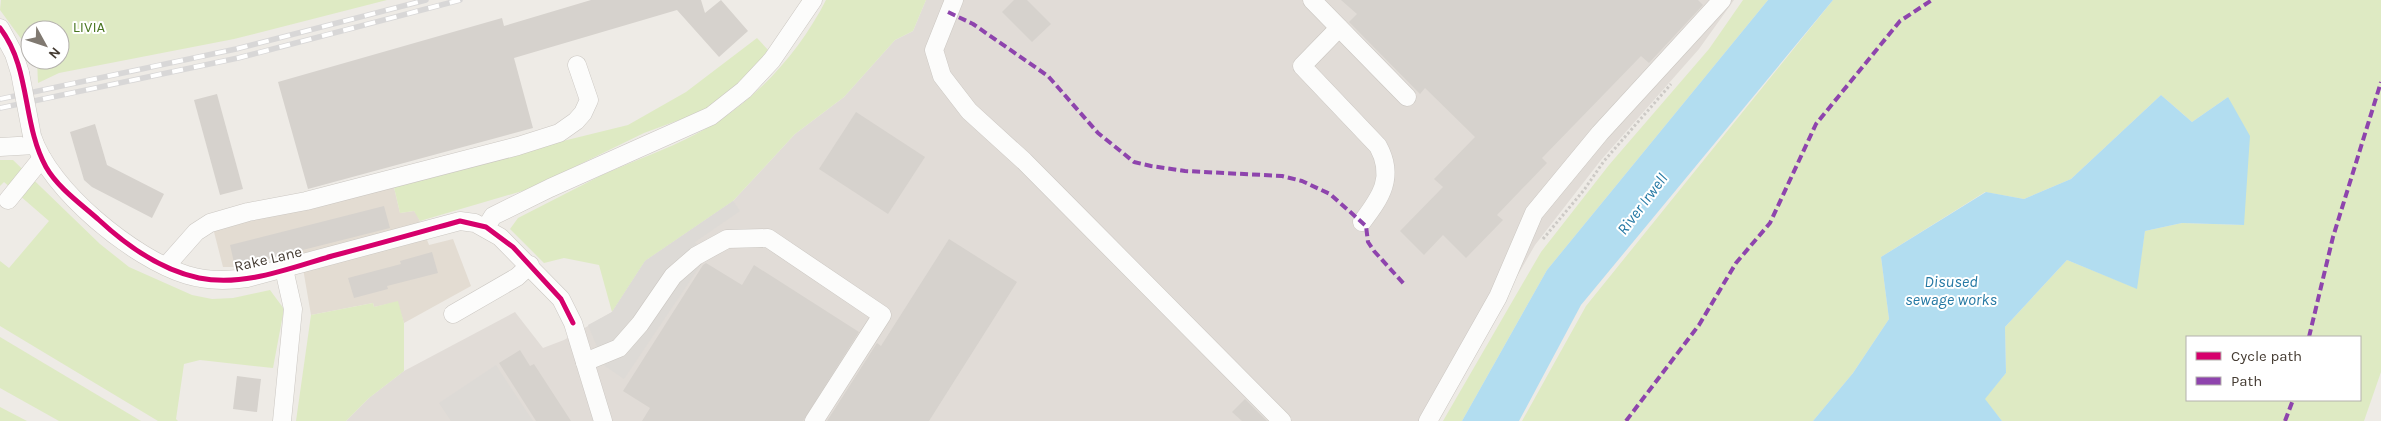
<svg xmlns="http://www.w3.org/2000/svg" width="2381" height="421" font-family="Karla,sans-serif">
<style>
.residential{fill:#e3dcd2}
.industrial{fill:#e1dcd7}
.green{fill:#deeac3;fill-rule:evenodd}
.parking{fill:#dddad6}
.water{fill:#b2ddf0}
.building{fill:#d6d2cd}
.lines{fill:none;stroke-linecap:round;stroke-linejoin:round}
.minor-casing{stroke:#cbc7c2;stroke-width:19}
.path{stroke:#cdcac6;stroke-width:3;stroke-dasharray:2.5 2.5;stroke-linecap:butt}
.minor{stroke:#fcfcfb;stroke-width:18}
.rail-casing{stroke:#d8d7d7;stroke-width:5.5}
.rail{stroke:#fff;stroke-width:4;stroke-dasharray:11;stroke-linecap:butt}
.minor-bridge-casing{stroke:#cbc7c2;stroke-width:19;stroke-linecap:butt}
.minor-bridge{stroke:#fcfcfb;stroke-width:18}
.quiet{stroke:#8e44ad;stroke-width:4;stroke-dasharray:8 4;stroke-linecap:butt}
.cycleway-casing{stroke:#fff;stroke-width:8}
.cycleway{stroke:#d6006c;stroke-width:5}
.labels{text-anchor:middle;dominant-baseline:central;stroke-width:4;stroke-linejoin:round;paint-order:stroke}
.park-label{font-size:15px;fill:#4b7723;stroke:#fff}
.street-label{font-size:15px;fill:#443b32;stroke:#fff}
.water-label{font-size:16px;font-style:italic;fill:#2579a4;stroke:#fff}
</style>
<rect width="100%" height="100%" fill="#eeebe6"/>
<polygon class="residential" points="393,183 400,213 414,211 417,214 429,245 453,239 471,286 404,323 397,302 374,307 373,303 311,315 300,251 235,267 223,267 213,228"/>
<polygon class="industrial" points="926,0 1734,0 1699,49 1601,160 1535,245 1434,421 346,421 369,398 404,371 515,312 543,348 564,340 612,312 645,261 733,201 795,134 844,97 895,40 913,31"/>
<g class="green">
<polygon points="387,0 234,39 59,73 38,83 37,60 60,60 60,30 30,30 30,51 0,10 1,0"/>
<path d="M826,0H926L913,31L895,40L844,97L795,134L733,201L645,261L612,312L599,265L564,258L544,263L510,229L518,218C546,204 574,189 602,175C633,161 666,150 696,134C751,106 798,55 826,0Z"/>
<polygon points="1743,0 1768,0 1547,270 1462,421 1443,421 1541,252 1609,165 1709,49"/>
<path d="M1833,0H2381V372L2364,421H2002L1984,399L2006,373L2005,327L2067,260L2136,288L2145,231L2182,223L2244,225L2228,97L2192,122L2161,95L2071,179L2024,199L1985,192L1881,257L1889,319L1853,373L1813,421H1522L1586,306ZM2187,337H2360V400H2187Z"/>
<polygon points="757,38 770,52 762,65 706,110 644,133 529,189 420,221 414,211 400,213 393,183 628,125 686,92"/>
<polygon points="0,160 13,160 100,244 129,267 192,295 212,299 233,298 270,290 284,309 273,368 200,360 184,364 176,419 178,421 158,421 0,326 0,261 9,268 49,221 4,182 0,186"/>
<polygon points="398,301 404,323 404,371 369,398 346,421 296,421 311,315 373,303 374,307"/>
<polygon points="0,337 141,421 59,421 0,388"/>
<polygon points="0,407 27,421 0,421"/>
</g>
<g class="parking">
<polygon points="733,201 740,211 695,242 706,257 624,379 605,366 588,325 612,312 645,261"/>
<polygon points="496,365 533,421 451,421 439,403"/>
</g>
<g class="water">
<polygon points="1768,0 1833,0 1581,305 1519,421 1462,421 1547,270"/>
<polygon points="2161,95 2192,122 2228,97 2250,136 2244,225 2182,223 2145,231 2137,289 2067,260 2005,327 2006,373 1985,399 2002,421 1813,421 1853,373 1889,319 1881,257 1986,192 2024,199 2071,179"/>
</g>
<g class="building">
<polygon points="591,0 701,0 705,13 721,0 748,31 719,57 677,10 514,58 533,128 308,189 278,82 502,18 504,26"/>
<polygon points="1014,0 1027,0 1051,24 1032,42 1002,12"/>
<polygon points="1341,0 1698,0 1703,5 1649,63 1641,56 1542,158 1547,163 1497,215 1503,220 1466,258 1443,235 1424,255 1400,231 1443,187 1434,179 1475,137 1425,88 1420,94 1349,22 1357,14"/>
<polygon points="217,94 243,189 220,195 194,100"/>
<polygon points="856,112 925,157 888,214 819,169"/>
<polygon points="95,124 107,165 164,194 152,218 92,187 84,180 70,132"/>
<polygon points="384,206 390,228 235,267 230,245"/>
<polygon points="949,239 1017,282 929,421 827,421 877,343 881,346"/>
<polygon points="432,252 438,273 387,286 388,289 354,298 348,278 401,264 400,261"/>
<polygon points="706,263 742,285 754,265 859,332 803,421 642,421 650,408 623,391 703,265"/>
<polygon points="520,350 530,366 534,364 571,421 536,421 499,363"/>
<polygon points="237,376 261,379 257,412 233,409"/>
<polygon points="1245,399 1267,421 1242,421 1232,412"/>
</g>
<g class="lines">
<g class="minor-casing">
<g id="minor">
<polyline points="954,0 934,50 942,76 969,111 1024,161 1282,421"/>
<polyline points="1312,0 1407,97"/>
<polyline points="0,28 14,54 20,73"/>
<path d="M1339,28L1302,66L1378,146C1395,177 1381,197 1362,222"/>
<path d="M32,136C49,190 134,259 187,275C207,281 227,281 247,278L460,221L475,223L500,237L561,299L573,323L603,421"/>
<polyline points="0,147 35,145"/>
<polyline points="8,200 42,158"/>
<polyline points="486,227 493,216 550,188 711,116 744,90 772,60 813,0"/>
<polyline points="166,266 196,232 210,223 248,212 306,201 518,146 559,133 576,121 583,113 589,100 577,65"/>
<polyline points="453,314 517,277 530,265"/>
<polyline points="585,362 619,348 640,324 673,276 696,256 727,239 768,238 882,315 814,421"/>
<polyline points="282,421 293,309 284,269"/>
<polyline points="1428,421 1498,297 1534,213 1600,133 1722,0"/>
</g>
</g>
<polyline class="path" points="1543,239 1584,190 1604,161 1671,84"/>
<use href="#minor" class="minor"/>
<g class="rail-casing">
<g id="rail">
<polyline points="0,99 236,49 426,0"/>
<polyline points="0,108 238,58 460,0"/>
</g>
</g>
<use href="#rail" class="rail"/>
<g class="minor-bridge-casing">
<polyline id="minor-bridge" points="20,73 32,136"/>
</g>
<use href="#minor-bridge" class="minor-bridge"/>
<g class="quiet">
<polyline points="948,12 973,24 1048,76 1098,133 1134,162 1151,166 1185,171 1282,176 1302,181 1330,194 1366,226 1368,242 1374,251 1404,284"/>
<polyline points="2309,337 2333,237 2381,82"/>
<polyline points="1626,421 1699,325 1736,263 1770,223 1816,124 1900,21 1932,0"/>
<polyline points="2285,421 2293,400"/>
</g>
<g class="cycleway-casing">
<path id="cycleway" d="M0,28C31,68 22,124 46,167C58,188 81,204 99,220C127,246 161,270 199,278C244,287 290,268 332,256C375,245 417,233 460,221L486,227L513,247L561,299L573,323"/>
</g>
<use href="#cycleway" class="cycleway"/>
</g>
<g class="labels">
<g class="park-label">
<text x="89" y="27">LIVIA</text>
</g>
<g class="street-label">
<text transform="translate(268 259) rotate(-13)">Rake Lane</text>
</g>
<g class="water-label">
<text transform="translate(1642 204) rotate(-53)">River Irwell</text>
<text x="1951" y="281">Disused<tspan x="1951" dy="18">sewage works</tspan></text>
</g>
</g>
<rect x="2186" y="336" width="175" height="65" fill="#ffffff" stroke="#b4b1ad"/>
<rect x="2196" y="352" width="25" height="8" fill="#d6006c" stroke="#b4b1ad"/>
<text x="2231" y="361" font-size="15" fill="#443b32">Cycle path</text>
<rect x="2196" y="377" width="25" height="8" fill="#8e44ad" stroke="#b4b1ad"/>
<text x="2231" y="386" font-size="15" fill="#443b32">Path</text>
<g transform="translate(45 45) rotate(130)"><circle r="24" fill="#ffffff" stroke="#b4b1ad"/>
<path d="M0-4L9 19L0 12L-9 19Z" fill="#807971"/>
<text y="-8" font-size="14" font-weight="bold" text-anchor="middle" fill="#443b32">N</text>
</g>
</svg>
